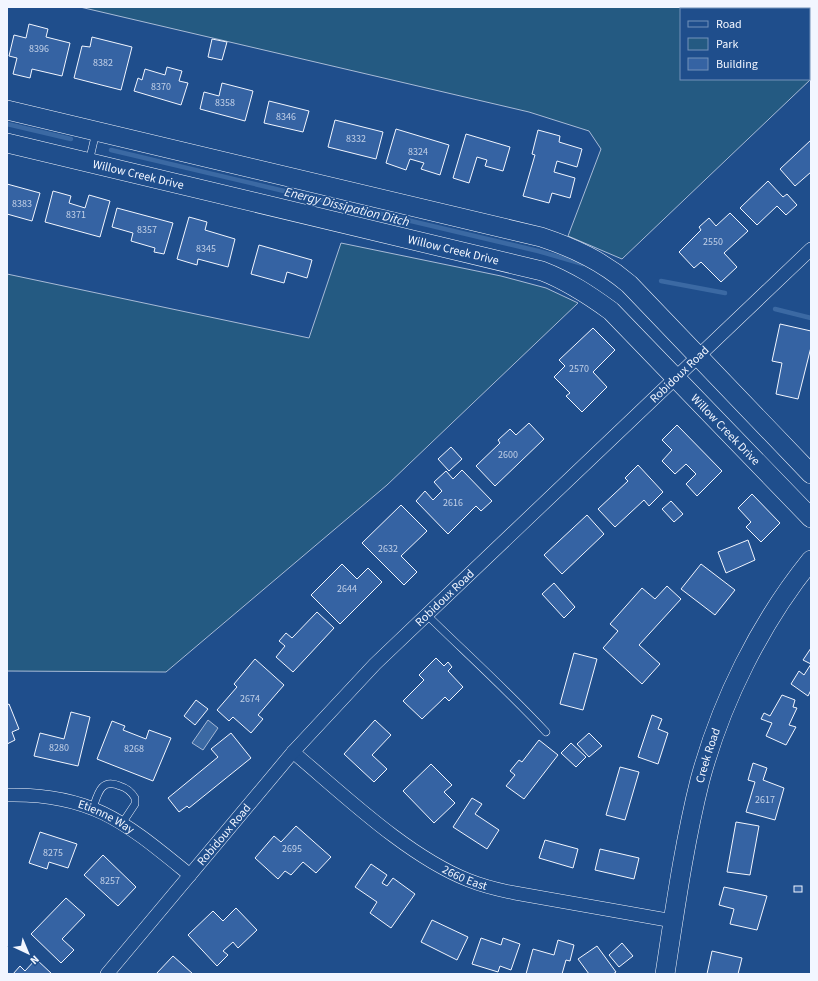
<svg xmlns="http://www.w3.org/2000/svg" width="818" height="981" font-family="'Source Sans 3',sans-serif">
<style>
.green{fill:#245a82;stroke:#a8bbd7;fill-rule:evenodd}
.water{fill:#3b69a3;stroke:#a8bbd7}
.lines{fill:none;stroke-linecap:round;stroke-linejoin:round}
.stream{stroke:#3b69a3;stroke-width:4.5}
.building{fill:#3563a3;stroke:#f2f6ff}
.lane-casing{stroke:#f2f6ff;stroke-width:8}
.street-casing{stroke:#f2f6ff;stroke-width:14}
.secondary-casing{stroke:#f2f6ff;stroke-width:20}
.lane{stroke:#1f4e8c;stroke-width:7}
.street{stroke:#1f4e8c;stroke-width:13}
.secondary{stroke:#1f4e8c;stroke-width:19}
.labels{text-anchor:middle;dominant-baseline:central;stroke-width:3;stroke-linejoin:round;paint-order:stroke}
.number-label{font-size:10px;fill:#c3d1e8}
.street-label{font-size:12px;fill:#f2f6ff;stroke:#1f4e8c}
.water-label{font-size:13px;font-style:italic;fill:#f2f6ff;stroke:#1f4e8c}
</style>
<rect width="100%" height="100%" fill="#1f4e8c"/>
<g class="green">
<path d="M80,7H811V79L622,259L568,236L601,149L589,131L529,112ZM681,9H809V79H681Z"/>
<polygon points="341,243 501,276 546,288 578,303 387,485 166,672 7,671 7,274 309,338"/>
</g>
<polygon class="water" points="208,720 218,728 203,750 192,743"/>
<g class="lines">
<g class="stream">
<polyline points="7,124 71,139"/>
<polyline points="111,150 538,251 583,264"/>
<polyline points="661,281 725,293"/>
<polyline points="775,309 811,318"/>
</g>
</g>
<g class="building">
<polygon points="29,24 48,29 46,37 70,43 62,76 32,69 30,78 13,74 17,58 9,56 14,35 26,38"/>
<polygon points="92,37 132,47 121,90 74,78 82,46 90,47"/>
<polygon points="212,39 227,42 222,60 208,57"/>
<polygon points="167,67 182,71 179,81 188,83 181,105 134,91 138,78 142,80 145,69 165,75"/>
<polygon points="222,83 253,91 245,121 200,109 204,92 219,96"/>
<polygon points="269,101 309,111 303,132 264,123"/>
<polygon points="335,120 383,132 376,159 328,147"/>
<polygon points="396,129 449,145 440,175 421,169 424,163 410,159 406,170 386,163"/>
<polygon points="538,130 560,136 559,142 582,149 577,167 557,161 554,172 575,178 570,198 552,193 549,203 523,196 535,155 532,154"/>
<polygon points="466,134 510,147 503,171 485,166 487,160 477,157 469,183 453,178"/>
<polygon points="811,140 811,172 795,186 780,169"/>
<polygon points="768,181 783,197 787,194 797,205 786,215 777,206 757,225 740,208"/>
<polygon points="7,184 40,193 32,221 7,214"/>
<polygon points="53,191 71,196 69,203 85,208 89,195 110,201 100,237 45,222"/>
<polygon points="117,208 173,223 164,254 154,252 155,248 131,241 133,233 112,227"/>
<polygon points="730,213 748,231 724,253 737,267 721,282 701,262 694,268 679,252 701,230 699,227 709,218 716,226"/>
<polygon points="189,217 207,222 205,230 235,239 228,267 198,259 197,265 177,259"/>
<polygon points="259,245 312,260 307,278 287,272 284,283 251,274"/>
<polygon points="780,324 811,331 811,347 798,399 776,394 782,363 772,361"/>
<polygon points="593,328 615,350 593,372 607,387 582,412 566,396 570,393 554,377 565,366 559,360"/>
<polygon points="529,423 544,439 495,486 476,466 500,443 498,440 510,429 516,435"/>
<polygon points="677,425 722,471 697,496 686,484 696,474 686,464 675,474 662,461 672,450 662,440"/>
<polygon points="451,447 462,459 449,471 438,459"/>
<polygon points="638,465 663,492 649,506 644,500 615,527 598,509 628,481 625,478"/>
<polygon points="462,470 492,501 481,511 476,506 448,534 416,501 425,491 433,500 442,491 434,482 446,471 453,479"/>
<polygon points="752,494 780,523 761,542 746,527 751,522 738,508"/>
<polygon points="671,501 683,514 674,522 662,509"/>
<polygon points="401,505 427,531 401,556 417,572 404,585 362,543"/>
<polygon points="587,515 604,534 562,574 544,555"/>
<polygon points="748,540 755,560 726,573 718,552"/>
<polygon points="342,564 357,579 368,568 382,582 340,624 311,595"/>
<polygon points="701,564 735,590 715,615 681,589"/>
<polygon points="554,583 575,607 564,618 542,594"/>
<polygon points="667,586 681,599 639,645 660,664 642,684 603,648 618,631 610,624 642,588 655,599"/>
<polygon points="317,612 334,628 293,672 276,657 285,646 279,641 286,633 292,638"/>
<polygon points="811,648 811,664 803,660"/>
<polygon points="574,653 597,659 583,710 560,704"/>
<polygon points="436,658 444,666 448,662 452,667 448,671 463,687 449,701 445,697 422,719 403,701 424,680 419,675"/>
<polygon points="255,659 284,685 258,715 263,719 251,733 233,717 229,721 217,710 237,687 234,684"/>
<polygon points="811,664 811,690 808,696 791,684 799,671 804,675"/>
<polygon points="782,695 795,700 793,707 797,708 789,725 796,727 786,745 766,736 772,723 761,719 764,713 770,716"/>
<polygon points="196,700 208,709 195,725 184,716"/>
<polygon points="9,704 19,729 12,732 15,740 7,744 7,705"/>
<polygon points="71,712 90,717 78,766 34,756 40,733 64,739"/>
<polygon points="652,715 662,719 658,729 668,733 658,764 638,757"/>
<polygon points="375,720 391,735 372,755 387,769 374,782 344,754"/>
<polygon points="112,721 125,726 123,730 146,739 149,730 171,738 153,781 97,759"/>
<polygon points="231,733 251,758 189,808 187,806 179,812 168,798 218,757 211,749"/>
<polygon points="589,733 602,746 589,757 577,744"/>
<polygon points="539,740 558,755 524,799 506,786 515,775 510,771 519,760 522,762"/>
<polygon points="571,743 586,757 576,767 561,753"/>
<polygon points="753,763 767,768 763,780 784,788 775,820 746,812 755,782 748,780"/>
<polygon points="431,764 452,785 444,792 455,803 434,823 403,791"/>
<polygon points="620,767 639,772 625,820 606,815"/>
<polygon points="472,798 482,804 475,814 499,830 487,849 453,827"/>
<polygon points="736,822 759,826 750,875 727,872"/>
<polygon points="296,826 331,857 316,873 303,862 291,875 285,871 278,879 255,858 274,836 281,842"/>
<polygon points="40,832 77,844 68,868 49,862 47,869 29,863"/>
<polygon points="545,840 578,849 573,868 539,858"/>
<polygon points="600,849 639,858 634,879 595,870"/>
<polygon points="103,855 136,887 118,906 84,875"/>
<polygon points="371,864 387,875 382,883 387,886 393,878 415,894 391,928 370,913 377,902 355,887"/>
<rect x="794" y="886" width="8" height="6"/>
<polygon points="724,887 767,896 757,930 730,924 734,909 719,905"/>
<polygon points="66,898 85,915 62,939 74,950 61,963 31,934"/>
<polygon points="236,908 257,930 238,948 233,942 223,951 228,955 217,966 188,935 213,911 223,921"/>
<polygon points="432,920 468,937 457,960 421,942"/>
<polygon points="481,938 501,945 503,938 520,944 511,970 500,966 498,972 472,964"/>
<polygon points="558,940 574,945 570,961 566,960 562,974 526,974 533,949 554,955"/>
<polygon points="622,943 633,956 619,967 609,955"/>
<polygon points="597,946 616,972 613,974 589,974 578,959"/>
<polygon points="712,951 742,958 738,974 707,974"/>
<polygon points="173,956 193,974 156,974"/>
<polygon points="36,959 52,974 13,974 20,966 25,971"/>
</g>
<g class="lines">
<g class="lane-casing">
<g id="lane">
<polyline points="89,162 96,132"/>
<path d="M427,615C467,654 508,691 546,732"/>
<path d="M93,808C98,793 101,778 120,786C127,788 131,791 135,798V804L123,822"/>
</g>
</g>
<g class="street-casing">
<g id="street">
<path id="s1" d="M293,752C343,794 407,856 468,880C483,886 499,890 515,893L673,921"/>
<path id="s2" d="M7,795C93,793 127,824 190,875"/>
<path id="s3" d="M107,974L293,752L375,664L811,249"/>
</g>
</g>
<g class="secondary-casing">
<g id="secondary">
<path d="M7,110L541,237C574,248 602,261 629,284L811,474"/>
<path id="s4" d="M7,143L542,271C568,281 589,295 611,311L811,518"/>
<path id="s5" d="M665,974C675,909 684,844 700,780C721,702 760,623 811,560"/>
</g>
</g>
<use href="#lane" class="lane"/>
<use href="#street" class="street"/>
<use href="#secondary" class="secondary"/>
</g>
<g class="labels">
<g class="number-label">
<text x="39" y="49">8396</text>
<text x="103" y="63">8382</text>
<text x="161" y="87">8370</text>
<text x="225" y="103">8358</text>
<text x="286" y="117">8346</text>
<text x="356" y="139">8332</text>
<text x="418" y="152">8324</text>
<text x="22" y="204">8383</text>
<text x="76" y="215">8371</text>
<text x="147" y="230">8357</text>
<text x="713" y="242">2550</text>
<text x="206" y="249">8345</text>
<text x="579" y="369">2570</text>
<text x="508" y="455">2600</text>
<text x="453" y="503">2616</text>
<text x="388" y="549">2632</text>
<text x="347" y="589">2644</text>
<text x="250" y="699">2674</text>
<text x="59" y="748">8280</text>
<text x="134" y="749">8268</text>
<text x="765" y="800">2617</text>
<text x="292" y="849">2695</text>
<text x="53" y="853">8275</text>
<text x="110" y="881">8257</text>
</g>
<g class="street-label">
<text stroke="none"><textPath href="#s4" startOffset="135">Willow Creek Drive</textPath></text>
<text stroke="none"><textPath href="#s4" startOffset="459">Willow Creek Drive</textPath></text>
<text stroke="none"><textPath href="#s3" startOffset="830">Robidoux Road</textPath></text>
<text stroke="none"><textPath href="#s4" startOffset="795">Willow Creek Drive</textPath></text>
<text stroke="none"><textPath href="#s3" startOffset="506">Robidoux Road</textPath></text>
<text stroke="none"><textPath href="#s5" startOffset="223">Creek Road</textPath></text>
<text stroke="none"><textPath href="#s2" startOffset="103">Etienne Way</textPath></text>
<text stroke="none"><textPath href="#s3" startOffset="182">Robidoux Road</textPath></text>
<text stroke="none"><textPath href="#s1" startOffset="214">2660 East</textPath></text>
</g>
<g class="water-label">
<text transform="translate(347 207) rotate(14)">Energy Dissipation Ditch</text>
</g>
</g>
<rect width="818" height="981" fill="none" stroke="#f2f6ff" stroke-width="16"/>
<rect x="680" y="8" width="130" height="72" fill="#1f4e8c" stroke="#7391ba"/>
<rect x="688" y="21" width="20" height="6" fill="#1f4e8c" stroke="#7391ba"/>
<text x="716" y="28" font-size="12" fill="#f2f6ff">Road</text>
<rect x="688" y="38" width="20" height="12" fill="#245a82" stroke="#7391ba"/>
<text x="716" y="48" font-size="12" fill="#f2f6ff">Park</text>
<rect x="688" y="58" width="20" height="12" fill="#3563a3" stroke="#7391ba"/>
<text x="716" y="68" font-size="12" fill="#f2f6ff">Building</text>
<g transform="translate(28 953) rotate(136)" stroke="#1f4e8c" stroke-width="3" paint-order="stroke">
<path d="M0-3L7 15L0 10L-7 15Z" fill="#f2f6ff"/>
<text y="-6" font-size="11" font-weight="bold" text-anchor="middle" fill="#f2f6ff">N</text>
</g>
</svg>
